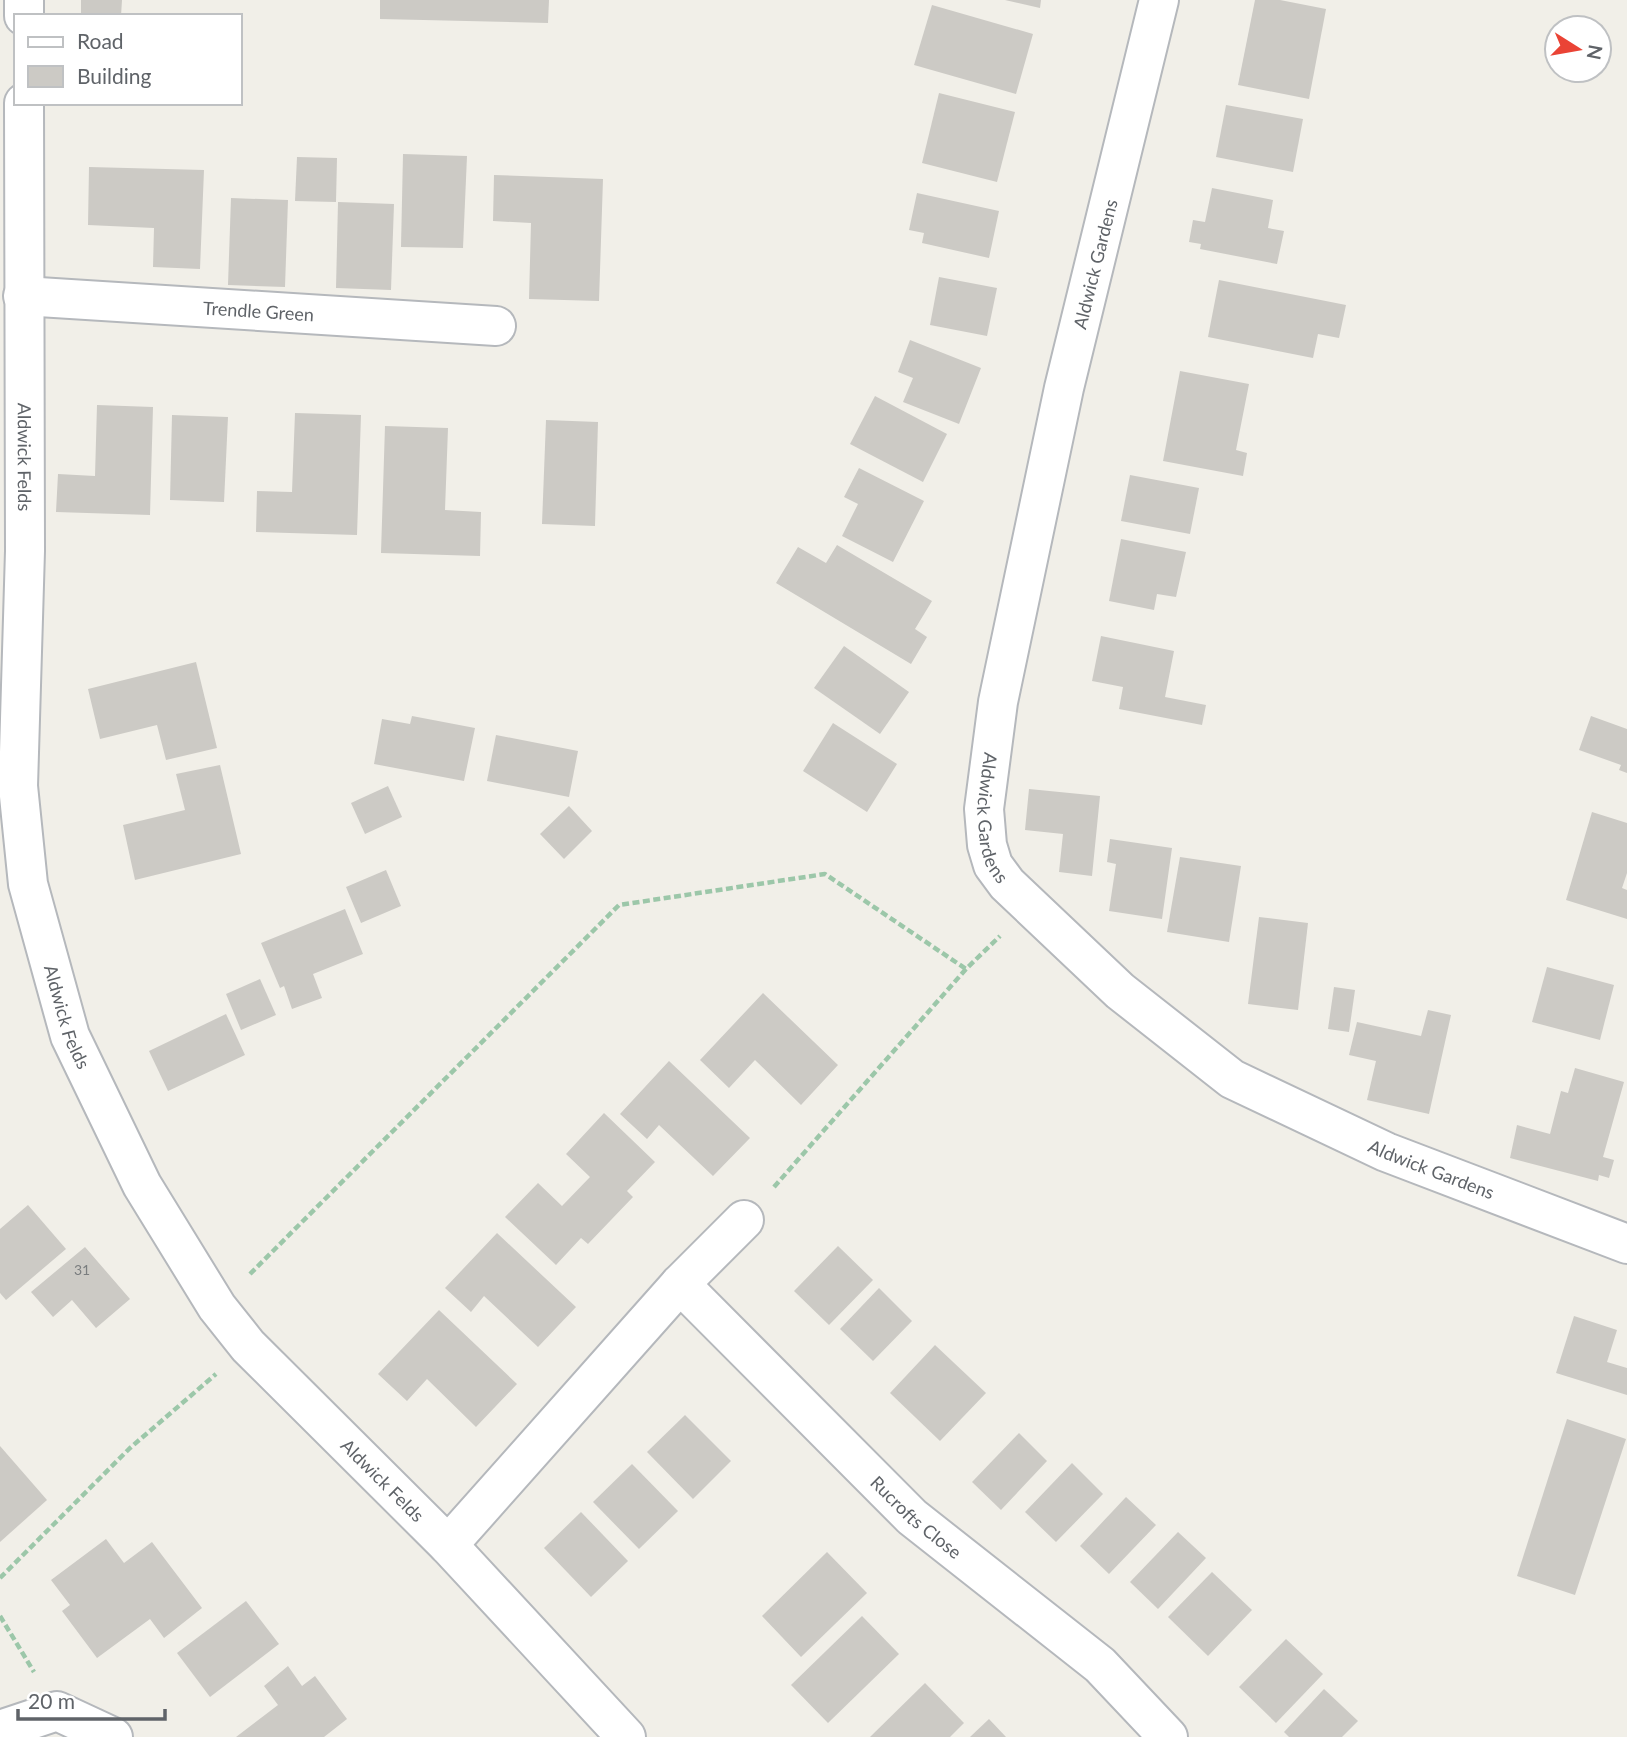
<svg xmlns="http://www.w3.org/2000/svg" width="1627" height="1737" font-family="Lato,sans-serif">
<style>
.building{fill:#cccac5}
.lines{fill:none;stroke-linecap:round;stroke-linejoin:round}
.minor-casing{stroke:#b5b8bc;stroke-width:42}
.path{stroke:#9cc7a9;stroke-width:4.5;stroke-dasharray:7 3.5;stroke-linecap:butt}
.minor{stroke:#fff;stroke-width:38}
.labels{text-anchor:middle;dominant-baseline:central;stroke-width:6;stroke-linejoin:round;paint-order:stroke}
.number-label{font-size:14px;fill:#7a7d7f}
.street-label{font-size:18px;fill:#5f6368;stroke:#fff}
</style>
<rect width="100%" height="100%" fill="#f1efe8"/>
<g class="building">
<polygon points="81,0 122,0 121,16 81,16"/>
<polygon points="380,0 549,0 548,23 380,19"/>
<polygon points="1005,0 1041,0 1040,8"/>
<polygon points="1255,0 1280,0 1326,9 1309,99 1238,85"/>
<polygon points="932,5 1033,34 1016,94 914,65"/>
<polygon points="939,93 1015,112 997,182 922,163"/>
<polygon points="1226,105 1303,119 1293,172 1216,157"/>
<polygon points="403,154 467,156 463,248 401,247"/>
<polygon points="297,157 337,158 336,202 295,201"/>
<polygon points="89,167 204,170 200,269 153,267 154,228 88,225"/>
<polygon points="494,175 603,179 599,301 529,299 531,223 493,221"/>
<polygon points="1212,188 1273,200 1268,228 1284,231 1277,264 1200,249 1201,244 1189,242 1193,220 1205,222"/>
<polygon points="917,193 999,211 989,258 922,243 924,233 909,230"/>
<polygon points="231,198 288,200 285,287 228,285"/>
<polygon points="338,202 394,204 391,290 336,288"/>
<polygon points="939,277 997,288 987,336 930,325"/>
<polygon points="1219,280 1346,305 1339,338 1318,334 1313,358 1208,337"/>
<polygon points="910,340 981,368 959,424 903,402 913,378 898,372"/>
<polygon points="1180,371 1249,384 1236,450 1247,453 1243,476 1163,461"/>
<polygon points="875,396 947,434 923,482 850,444"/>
<polygon points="97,405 153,407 150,515 56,512 58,474 95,476"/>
<polygon points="295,413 361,415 357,535 256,532 257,491 292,492"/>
<polygon points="172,415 228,417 224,502 170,500"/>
<polygon points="546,420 598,422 595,526 542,524"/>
<polygon points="385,426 448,428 445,510 481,512 480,556 381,553"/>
<polygon points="859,468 924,501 893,562 842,536 858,504 844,497"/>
<polygon points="1130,475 1199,488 1190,534 1121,521"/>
<polygon points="1121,539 1186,552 1176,597 1157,594 1154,610 1109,601"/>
<polygon points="837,545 932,601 915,629 927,637 911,664 776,583 798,547 826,563"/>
<polygon points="1101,636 1174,651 1165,697 1206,705 1202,725 1119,709 1123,687 1092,681"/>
<polygon points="844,646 909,692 880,734 814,688"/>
<polygon points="196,662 217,748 166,760 157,725 100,739 88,689"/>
<polygon points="412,716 475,728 464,781 374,764 382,719 410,724"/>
<polygon points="1591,716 1627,729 1627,773 1619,770 1621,765 1579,750"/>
<polygon points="833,723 897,764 867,812 803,771"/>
<polygon points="496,735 578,751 569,797 487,781"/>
<polygon points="220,765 241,854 135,880 123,825 185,810 176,774"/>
<polygon points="388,786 402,817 365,834 351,803"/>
<polygon points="1029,789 1100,796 1092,876 1059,872 1063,834 1025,830"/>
<polygon points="569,806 592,831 564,859 540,834"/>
<polygon points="1592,812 1627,823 1627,873 1622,888 1627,890 1627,919 1566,900"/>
<polygon points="1110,839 1172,848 1162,919 1109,911 1116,864 1107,862"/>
<polygon points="1180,857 1241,866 1229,942 1167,932"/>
<polygon points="386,870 401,906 361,923 346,887"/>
<polygon points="345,909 363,954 313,974 322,998 292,1009 284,986 280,988 261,943"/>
<polygon points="1259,917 1308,923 1298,1010 1248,1004"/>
<polygon points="1547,967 1614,985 1600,1040 1532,1022"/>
<polygon points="260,979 276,1015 241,1030 226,994"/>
<polygon points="1334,987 1355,990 1349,1032 1328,1029"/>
<polygon points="763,993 838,1065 801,1105 755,1060 729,1088 700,1060"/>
<polygon points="1428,1010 1451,1015 1429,1114 1367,1100 1376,1061 1349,1055 1357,1022 1421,1036"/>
<polygon points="226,1014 245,1055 168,1091 149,1051"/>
<polygon points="669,1061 750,1138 713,1176 659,1125 647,1139 620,1114"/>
<polygon points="1575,1068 1624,1082 1603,1157 1614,1160 1609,1178 1599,1175 1598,1181 1510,1158 1517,1125 1550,1134 1561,1091 1568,1093"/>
<polygon points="604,1113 655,1162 627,1191 633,1197 588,1244 581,1238 556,1265 505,1217 538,1183 562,1206 590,1177 566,1154"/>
<polygon points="28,1205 66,1249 6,1300 0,1293 0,1229"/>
<polygon points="497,1233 576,1307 538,1347 484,1296 471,1312 445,1288"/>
<polygon points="838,1246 873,1280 829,1325 794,1291"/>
<polygon points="85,1247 130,1299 96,1328 72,1300 53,1317 31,1292"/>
<polygon points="879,1288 912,1321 873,1361 840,1329"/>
<polygon points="439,1310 517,1384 476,1427 427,1379 407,1401 378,1374"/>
<polygon points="1574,1316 1617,1330 1607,1362 1627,1368 1627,1395 1556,1373"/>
<polygon points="935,1345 986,1393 940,1441 890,1393"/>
<polygon points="685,1415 731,1461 693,1499 647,1452"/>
<polygon points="1567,1419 1626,1439 1575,1595 1517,1576"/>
<polygon points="1019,1433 1047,1461 1001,1510 972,1482"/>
<polygon points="0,1446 47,1500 0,1542"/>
<polygon points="1072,1463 1103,1494 1056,1542 1025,1512"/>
<polygon points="632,1464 678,1511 639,1549 593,1502"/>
<polygon points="1126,1497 1156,1525 1109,1574 1080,1546"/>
<polygon points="581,1512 628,1561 591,1597 544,1548"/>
<polygon points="1178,1532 1206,1558 1158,1609 1130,1582"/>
<polygon points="106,1539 124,1563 152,1542 202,1608 164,1638 150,1619 97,1658 62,1611 70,1605 51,1580"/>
<polygon points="827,1552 867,1593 801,1657 762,1616"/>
<polygon points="1212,1572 1252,1610 1208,1656 1168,1617"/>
<polygon points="246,1601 279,1644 210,1697 177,1653"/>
<polygon points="862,1616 899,1654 828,1723 791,1685"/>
<polygon points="1286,1639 1323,1674 1276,1723 1239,1687"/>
<polygon points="288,1666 302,1686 315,1676 347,1719 324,1737 236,1737 278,1705 264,1686"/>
<polygon points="925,1683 964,1723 950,1737 870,1737"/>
<polygon points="1324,1689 1358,1721 1342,1737 1289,1737 1284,1732"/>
<polygon points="989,1719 1006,1737 970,1737"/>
</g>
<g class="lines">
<g class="minor-casing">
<g id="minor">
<path id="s1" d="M1159,0L1064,388L998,702L984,809L987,845L993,865L1007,884L1120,991L1232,1079L1386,1152L1627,1244"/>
<polyline points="24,16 24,0"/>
<path id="s2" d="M24,103L25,551L18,786L28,884L70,1036L142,1185L217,1307L248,1346L448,1545L626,1737"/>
<path id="s3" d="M23,296L496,326"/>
<path id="s4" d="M680,1284L912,1517L1100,1665L1168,1737"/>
<polyline points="448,1545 680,1284 744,1220"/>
<polyline points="0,1730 57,1711 113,1737"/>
</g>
</g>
<g class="path">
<polyline points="774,1187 966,969 1000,936"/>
<polyline points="250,1274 619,905 825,874 966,969"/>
<polyline points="0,1578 130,1448 216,1374"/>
<polyline points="0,1616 34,1672"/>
</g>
<use href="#minor" class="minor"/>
</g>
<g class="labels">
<g class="number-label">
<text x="82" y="1269">31</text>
</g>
<g class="street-label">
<text transform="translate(1095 264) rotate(-76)">Aldwick Gardens</text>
<text stroke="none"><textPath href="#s3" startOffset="236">Trendle Green</textPath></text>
<text stroke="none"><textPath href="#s2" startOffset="354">Aldwick Felds</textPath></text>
<text stroke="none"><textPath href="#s1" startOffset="838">Aldwick Gardens</textPath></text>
<text stroke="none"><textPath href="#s2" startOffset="920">Aldwick Felds</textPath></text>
<text stroke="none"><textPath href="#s1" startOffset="1426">Aldwick Gardens</textPath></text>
<text stroke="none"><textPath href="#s2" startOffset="1488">Aldwick Felds</textPath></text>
<text stroke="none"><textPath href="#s4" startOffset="332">Rucrofts Close</textPath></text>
</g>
</g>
<rect x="14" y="14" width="228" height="91" fill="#ffffff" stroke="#bfc1c3" stroke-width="2"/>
<rect x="28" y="37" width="35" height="10" fill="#ffffff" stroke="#bfc1c3" stroke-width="2"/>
<text x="77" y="49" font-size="21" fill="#5f6368">Road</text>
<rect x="28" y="66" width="35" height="21" fill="#cccac5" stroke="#bfc1c3" stroke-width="2"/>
<text x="77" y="84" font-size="21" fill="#5f6368">Building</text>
<g transform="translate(1578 49) rotate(101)"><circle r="33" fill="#ffffff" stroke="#bfc1c3" stroke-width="2"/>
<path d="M0-5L12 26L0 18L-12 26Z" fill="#ea4335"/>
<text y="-10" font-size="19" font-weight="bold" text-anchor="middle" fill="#5f6368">N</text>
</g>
<path d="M18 1709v10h147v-10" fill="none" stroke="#5f6368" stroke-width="3.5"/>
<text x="28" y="1709" font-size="21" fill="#5f6368" stroke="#ffffff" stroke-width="5" paint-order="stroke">20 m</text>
</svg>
